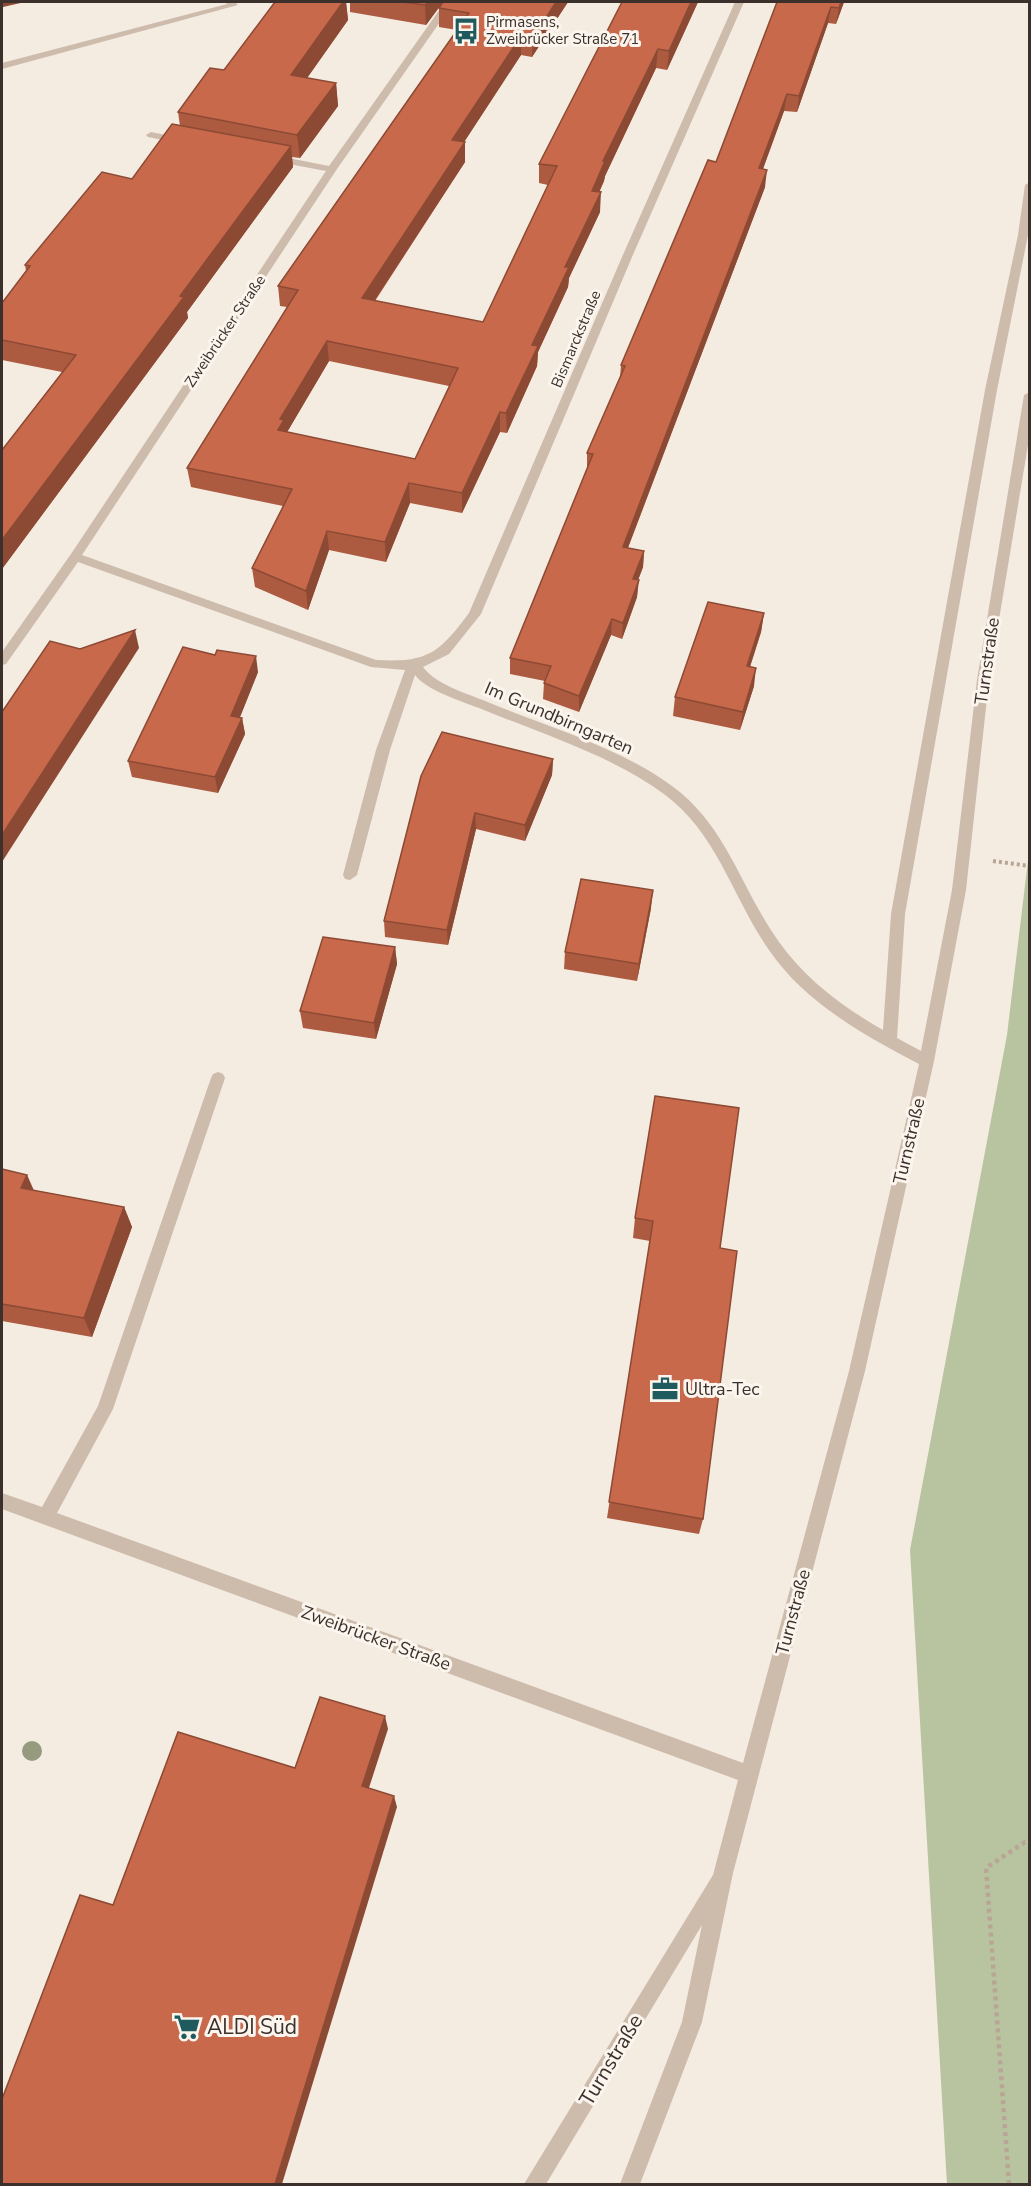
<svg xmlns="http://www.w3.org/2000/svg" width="1031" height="2186" font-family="'Nunito Sans',sans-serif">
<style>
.green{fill:#b8c4a0}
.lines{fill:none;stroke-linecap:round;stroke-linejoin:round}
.path-far1{stroke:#b9a596;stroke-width:4;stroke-dasharray:3 3;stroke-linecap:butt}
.path{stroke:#b9a596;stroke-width:4.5;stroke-dasharray:4 4;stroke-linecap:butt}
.minor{fill:#cdbbac;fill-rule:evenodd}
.tree{fill:#969b7f}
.wall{fill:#ac5a40;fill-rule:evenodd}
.shaded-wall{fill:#8c4a34}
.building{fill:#c8694b;stroke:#8c4a34;stroke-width:1.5;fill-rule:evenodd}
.labels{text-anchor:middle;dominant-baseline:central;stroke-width:6;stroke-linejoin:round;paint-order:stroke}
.far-poi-label{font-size:15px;fill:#3b302b;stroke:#fbf5ee;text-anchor:start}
.far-street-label{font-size:15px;fill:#3b302b;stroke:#fbf5ee}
.street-label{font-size:18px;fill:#3b302b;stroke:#fbf5ee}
.poi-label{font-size:18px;fill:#3b302b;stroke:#fbf5ee;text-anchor:start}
.near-poi-label{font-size:21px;fill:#3b302b;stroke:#fbf5ee;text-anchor:start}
.near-street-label{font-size:21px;fill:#3b302b;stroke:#fbf5ee}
</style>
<rect width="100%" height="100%" fill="#f4ebe1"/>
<polygon class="green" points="1029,852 1029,2184 947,2184 910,1550 1007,1035"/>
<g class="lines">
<polyline class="path-far1" points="993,861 1030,866"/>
<polyline class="path" points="1009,2184 986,1868 1025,1842 1030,1842"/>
<g class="minor">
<polygon points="225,2 235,2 238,5 2,69 2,63 227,4"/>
<path d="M445,2H454L337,169L82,555L376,660C428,663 439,653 469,613L622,257L735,2H744L632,257L481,614L449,654L423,667C436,685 469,694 490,703C550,728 619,747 672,786C727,826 741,889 779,942C806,980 843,1007 883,1030L891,914L985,390L1018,235L1025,185L1030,182L1028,235L997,390L905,914L897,1038L921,1051L952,890L977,680L1024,395L1030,392V433L989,680L966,890L934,1061L865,1371L733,1873L702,2022L640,2184H620L682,2022L702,1925L546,2184H524L713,1875L738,1780L2,1509V1493L42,1507L98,1406L211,1078L213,1074L218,1072L223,1074L225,1078L113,1409L57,1513L743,1763L849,1371L919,1064C864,1035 805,1003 769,950C732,897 718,834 664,794C611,755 539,733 479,708C461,701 426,690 415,675L390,750L357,875L350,880L345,879L343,875L376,750L405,670L371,667L78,562L6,664L2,665V652L71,554L326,171L273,161L268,158L273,155L329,166Z"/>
<polygon points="151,132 185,139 187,141 182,144 148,137 146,135"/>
</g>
</g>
<circle class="tree" cx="32" cy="1751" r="10"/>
<g class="wall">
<polygon points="275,2 346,2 348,20 307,78 336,83 338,106 300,158 292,157 293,167 187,312 188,318 2,569 2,450 62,372 2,360 2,303 26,271 25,265 132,179 180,126 178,112 224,70"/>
<polygon points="350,2 443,2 426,25 350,12"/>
<path d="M443,2H568L532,57L521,55L464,142H465V162L375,301L483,322L548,185L539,183V164L622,2H698L667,70L656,68L605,176L604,181L599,192L600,212L569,278L568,287L538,352L537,366L507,433L500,432L462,513L410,503L386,562L329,550L308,610L255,587L252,568L283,506L191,487L187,468L287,307L280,306L278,286L457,30L439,27V8ZM329,361L449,386L415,459L287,432Z"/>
<polygon points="777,2 844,2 836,24 828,23 797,112 784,111 763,169 765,187 628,548 644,551 643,567 638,580 637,597 622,639 611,635 579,712 543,699 544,683 545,681 510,674 510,658 587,470 587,453 620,378 621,365 716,162"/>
<polygon points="764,613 761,632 750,667 754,686 740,730 673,716 675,697"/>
<polygon points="258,672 240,717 242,718 245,734 218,793 132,777 128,761"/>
<polygon points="553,759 552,775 525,841 476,829 448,945 385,937 384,921 421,776"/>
<polygon points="651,908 637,981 564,969 565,952"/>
<polygon points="395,947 397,964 376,1039 303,1028 300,1011"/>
<polygon points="655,1096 703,1519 699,1534 607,1518 650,1241 633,1238 635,1218"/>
<polygon points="2,1169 27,1175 33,1190 124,1207 132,1227 92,1337 2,1321"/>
</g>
<g class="shaded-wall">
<polygon points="2,2 25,2 3,7"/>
<polygon points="343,2 346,2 348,20 293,98 291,75"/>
<polygon points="428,2 443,2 426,25 425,5"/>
<polygon points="556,2 568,2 532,57 533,38"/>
<polygon points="691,2 698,2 667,70 669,51"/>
<polygon points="841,2 844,2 836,24 839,8"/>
<polygon points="831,7 828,23 797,112 799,96"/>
<polygon points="521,36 521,55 453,159 452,140"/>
<polygon points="658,49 656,68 605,176 604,181 591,211 592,191 603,161"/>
<polygon points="336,83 338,106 300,158 297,135"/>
<polygon points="787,94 784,111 757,185 759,168"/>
<polygon points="465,142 465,162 363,318 362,298"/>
<polygon points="291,146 293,167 187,312 188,318 2,569 2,540 180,296"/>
<polygon points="767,170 765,187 622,563 623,547"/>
<polygon points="601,192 600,212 569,278 568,287 538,352 537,366 507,433 506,413 532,345 565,267"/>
<polygon points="327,341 329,361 286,434 278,430 280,419"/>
<polygon points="500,412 500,432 462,513 462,493"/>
<polygon points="409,483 410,503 386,562 385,542"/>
<polygon points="327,531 329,550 308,610 306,591"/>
<polygon points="644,551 643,567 632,596 633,579"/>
<polygon points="639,580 637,597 622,639 623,623"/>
<polygon points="764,613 761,632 744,685 747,666"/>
<polygon points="612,619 611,635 579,712 579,696"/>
<polygon points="135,630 139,648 2,862 2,835"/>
<polygon points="256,656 258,672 234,732 231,716"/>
<polygon points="756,668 754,686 740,730 743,712"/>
<polygon points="242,718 245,734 218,793 215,777"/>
<polygon points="553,759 552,775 525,841 525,825"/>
<polygon points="475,813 476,829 448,945 447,930"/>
<polygon points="653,890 651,908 637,981 639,964"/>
<polygon points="395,947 397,964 376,1039 374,1023"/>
<polygon points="27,1175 36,1195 21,1188"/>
<polygon points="124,1207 132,1227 92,1337 84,1318"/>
<polygon points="385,1716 388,1729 366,1797 362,1786"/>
<polygon points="394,1796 397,1807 282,2184 275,2184"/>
</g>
<g class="building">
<polygon points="275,2 343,2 291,75 336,83 297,135 178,112 210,68 224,70"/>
<polygon points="403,2 428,2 425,5"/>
<path d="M443,2H556L533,38L521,36L452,140L465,142L362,298L483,322L557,166L539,164L622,2H691L669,51L658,49L603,161H605L592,191L601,192L565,267H569L532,345L538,346L506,413L500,412L462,493L409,483L385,542L327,531L306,591L252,568L292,489L187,468L298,290L278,286L469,13L439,8ZM327,341L458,368L415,459L278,430L284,420L280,419Z"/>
<polygon points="777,2 841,2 839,8 831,7 799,96 787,94 759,168 767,170 623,547 644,551 633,579 639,580 623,623 612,619 579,696 544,683 551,666 510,658 593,454 587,453 625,366 621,365 708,160 716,162"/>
<polygon points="172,124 291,146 180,296 184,297 2,540 2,450 76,355 2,340 2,303 30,266 25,265 102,172 132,179"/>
<polygon points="708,602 764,613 747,666 756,668 743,712 675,697"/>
<polygon points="135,630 2,835 2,712 50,641 80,649"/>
<polygon points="183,647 215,655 217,650 256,656 231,716 242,718 215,777 128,761"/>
<polygon points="442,732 553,759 525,825 475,813 447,930 384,921 421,776"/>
<polygon points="581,879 653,890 639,964 565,952"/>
<polygon points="323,937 395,947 374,1023 300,1011"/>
<polygon points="655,1096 739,1108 720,1248 737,1251 703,1519 609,1502 653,1221 635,1218"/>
<polygon points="2,1169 27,1175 21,1188 124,1207 84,1318 2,1304"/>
<polygon points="320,1697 385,1716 362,1786 394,1796 275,2184 2,2184 2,2099 80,1895 113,1905 178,1732 295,1768"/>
</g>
<defs>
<g id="bus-bare" transform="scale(2.07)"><path d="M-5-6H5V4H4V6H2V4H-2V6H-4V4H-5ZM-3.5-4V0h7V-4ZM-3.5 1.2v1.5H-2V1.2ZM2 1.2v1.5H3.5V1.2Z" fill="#1f5a5e" stroke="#fbf5ee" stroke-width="2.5" paint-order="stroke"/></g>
<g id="office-bare" transform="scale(2.07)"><path d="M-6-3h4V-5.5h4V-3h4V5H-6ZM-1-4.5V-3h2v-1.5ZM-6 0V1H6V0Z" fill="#1f5a5e" stroke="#fbf5ee" stroke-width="2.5" paint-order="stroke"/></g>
<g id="supermarket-bare" transform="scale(2.07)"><path d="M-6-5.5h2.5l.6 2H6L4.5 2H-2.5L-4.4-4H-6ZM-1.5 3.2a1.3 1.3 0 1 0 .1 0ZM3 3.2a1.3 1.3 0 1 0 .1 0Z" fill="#1f5a5e" stroke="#fbf5ee" stroke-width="2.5" paint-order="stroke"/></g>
</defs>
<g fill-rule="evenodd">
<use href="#bus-bare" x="466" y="31"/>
<use href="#office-bare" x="665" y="1389"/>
<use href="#supermarket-bare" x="187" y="2027"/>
</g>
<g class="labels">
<g class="far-poi-label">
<text x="486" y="22">Pirmasens,<tspan x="486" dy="17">Zweibrücker Straße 71</tspan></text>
</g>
<g class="far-street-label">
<text transform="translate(225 331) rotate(-56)">Zweibrücker Straße</text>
<text transform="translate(576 339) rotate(-67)">Bismarckstraße</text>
</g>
<g class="street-label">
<text transform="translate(987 661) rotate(-82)">Turnstraße</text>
<text transform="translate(559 718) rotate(23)">Im Grundbirngarten</text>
<text transform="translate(909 1141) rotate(-77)">Turnstraße</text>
<text transform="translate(793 1612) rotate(-75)">Turnstraße</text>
<text transform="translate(376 1638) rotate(20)">Zweibrücker Straße</text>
</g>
<g class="poi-label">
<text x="685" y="1389">Ultra-Tec</text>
</g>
<g class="near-poi-label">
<text x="207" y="2027">ALDI Süd</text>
</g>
<g class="near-street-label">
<text transform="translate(611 2060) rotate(-59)">Turnstraße</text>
</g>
</g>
<rect width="1031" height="2186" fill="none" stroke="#3b302b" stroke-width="6"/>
</svg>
